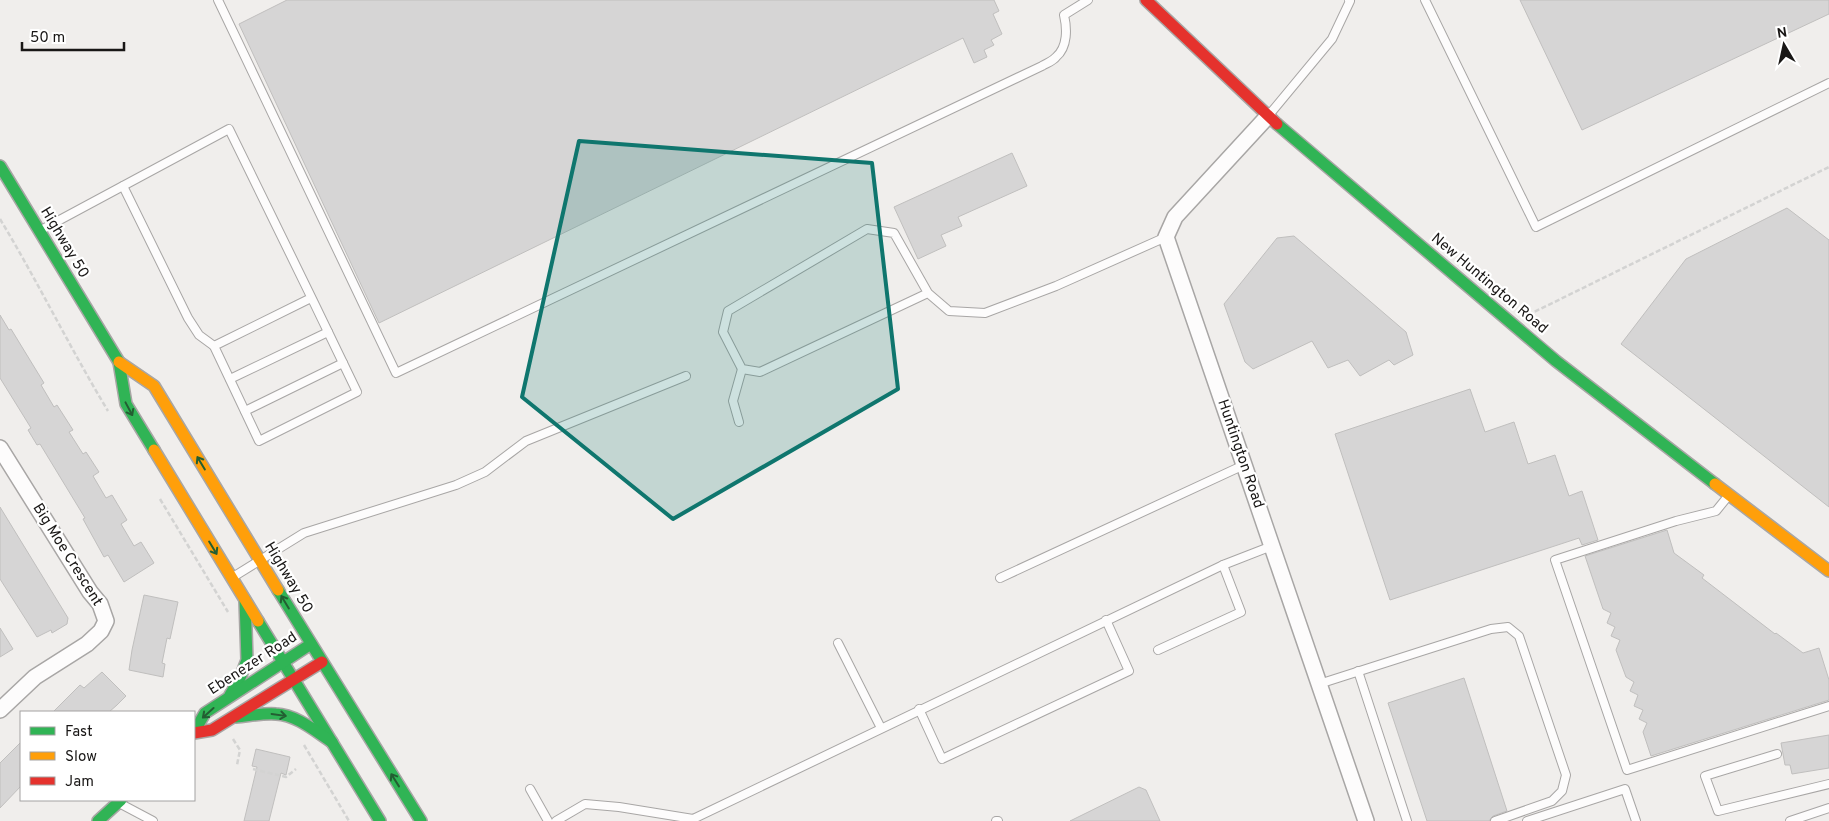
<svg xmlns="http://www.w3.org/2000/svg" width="1829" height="821" font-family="Overpass,sans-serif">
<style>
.building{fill:#d6d5d5;stroke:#c0bfbe}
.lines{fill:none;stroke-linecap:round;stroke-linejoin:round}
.lane-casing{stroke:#a8a6a5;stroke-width:10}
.street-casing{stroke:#a8a6a5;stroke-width:18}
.fast-casing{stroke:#a8a6a5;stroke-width:14}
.slow-casing{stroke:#a8a6a5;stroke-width:14}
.jam-casing{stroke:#a8a6a5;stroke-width:14}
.path{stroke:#d3d3d2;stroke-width:2.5;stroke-dasharray:5 2.5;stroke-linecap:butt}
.lane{stroke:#fdfcfc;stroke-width:8}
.street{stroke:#fdfcfc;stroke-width:15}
.fast{stroke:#30b455;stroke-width:11}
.slow{stroke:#ff9f0a;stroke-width:11}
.jam{stroke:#e5322d;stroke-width:11}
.oneway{stroke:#235e32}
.marked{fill:#0f766e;fill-opacity:0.2;stroke:#0f766e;stroke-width:4;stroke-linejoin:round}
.labels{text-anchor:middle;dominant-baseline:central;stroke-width:4.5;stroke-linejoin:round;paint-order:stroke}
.street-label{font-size:15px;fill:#191716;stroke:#fff}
</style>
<rect width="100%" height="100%" fill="#f0eeec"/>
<g class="building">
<polygon points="287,0 994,0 999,11 993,14 1002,34 991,40 994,45 984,50 987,57 974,63 963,38 379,323 239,24"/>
<polygon points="1520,0 1829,0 1829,14 1582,130"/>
<polygon points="1012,153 1027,186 958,217 962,226 941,235 946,246 918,259 894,207"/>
<polygon points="1787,208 1829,240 1829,507 1621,344 1686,259"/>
<polygon points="1294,236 1406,332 1413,355 1394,365 1389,360 1360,376 1348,360 1328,368 1312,341 1253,369 1245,362 1224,304 1277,238"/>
<polygon points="0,315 9,330 11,329 44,383 41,385 54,407 57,405 73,430 69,432 83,454 86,452 99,472 93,476 106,498 112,495 127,520 121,524 134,546 141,542 154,563 124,582 108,555 104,557 83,519 85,518 40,444 37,445 28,430 31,428 0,378"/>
<polygon points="1470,389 1485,432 1514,422 1528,464 1555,455 1569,496 1582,491 1598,540 1582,545 1579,538 1390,600 1335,434"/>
<polygon points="0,507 68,618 67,624 52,633 51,630 37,637 0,579"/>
<polygon points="1667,530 1674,553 1704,575 1702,578 1775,634 1776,633 1803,653 1819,648 1829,680 1829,700 1651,756 1643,732 1647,723 1639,719 1643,710 1634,706 1638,695 1630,691 1634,682 1626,677 1616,650 1620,640 1611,636 1615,627 1607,623 1611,613 1603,609 1585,556"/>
<polygon points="144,595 178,602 170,639 167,638 162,663 165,664 163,677 129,670 132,650"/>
<polygon points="0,628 13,649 0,657"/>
<polygon points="102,672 126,696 117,705 109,712 53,712 80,685 84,688"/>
<polygon points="1464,678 1507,811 1493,816 1489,821 1427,821 1388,703"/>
<polygon points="1829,735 1829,768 1792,774 1790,765 1785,765 1781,743"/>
<polygon points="21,742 21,786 0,808 0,763"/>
<polygon points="256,749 290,757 286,775 281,773 269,821 244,821 257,767 252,766"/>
<polygon points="1139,787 1146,790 1160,821 1070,821"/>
</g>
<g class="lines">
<g class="lane-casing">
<g id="lane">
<path d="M218,0L396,373L1042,66C1047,63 1053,61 1056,57C1068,47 1067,28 1064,15L1088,0"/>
<polyline points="1425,0 1536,227 1829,83"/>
<polyline points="1269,115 1332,39 1350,1 1349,0"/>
<polyline points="123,186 188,318 199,335 214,346"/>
<path d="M41,230L229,129C272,217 315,304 357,392L259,441L214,346L311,298"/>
<polyline points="928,293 760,372 742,369 723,332 728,311 867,229 894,233 928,293 949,311 985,313 1056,286 1166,237"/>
<polyline points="230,379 328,332"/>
<polyline points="245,411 343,363"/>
<polyline points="739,422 733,401 742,369"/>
<polyline points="1729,495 1716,511 1676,521 1555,560 1627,770 1829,706"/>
<polyline points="233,577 304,533 456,485 485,472 526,441 686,376"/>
<polyline points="1000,578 1244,465"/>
<polyline points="838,643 881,728"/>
<polyline points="1158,650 1241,612 1223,565"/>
<polyline points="1358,671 1407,821"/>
<polyline points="1319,684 1491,629 1508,627 1519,636 1566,775 1562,791 1552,801 1495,821"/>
<polyline points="919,709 942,759 1129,671 1106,620"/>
<polyline points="1777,754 1705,776 1718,811 1829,784"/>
<polyline points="530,789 548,821"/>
<polyline points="119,803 153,821"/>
<polyline points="556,821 585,804 619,807 693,819 1223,565 1272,546"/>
<polyline points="996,821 998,821"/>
<polyline points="1527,821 1625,789 1636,821"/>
<polyline points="1790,821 1829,808"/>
</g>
</g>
<g class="street-casing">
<g id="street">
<polyline points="1268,116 1175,217 1166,237 1366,821"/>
<polyline points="0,448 90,592 100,604 106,621 101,631 87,644 35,677 0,710"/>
</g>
</g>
<g class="fast-casing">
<g id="fast">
<polyline points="1277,124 1556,361 1715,484"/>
<polyline points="0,166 119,362 126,404 154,450"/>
<polyline points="278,590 421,821"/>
<polyline points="258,621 380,821"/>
<polyline points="230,695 240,678 247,660 245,600"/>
<path d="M236,717C249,716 262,713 276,714C297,715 315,731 332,742"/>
<polyline points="194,732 205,713 311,644"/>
<polyline points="98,821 121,800"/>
</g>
</g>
<g class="slow-casing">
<g id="slow">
<polyline points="119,362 154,386 278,590"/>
<polyline points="154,450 258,621"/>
<polyline points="1715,484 1829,571"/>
</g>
</g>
<g class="jam-casing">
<g id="jam">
<polyline points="1146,0 1277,124"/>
<polyline points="194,733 212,730 322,662"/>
</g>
</g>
<g class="path">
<path d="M0,219C38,282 70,348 108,411"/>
<polyline points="1528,315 1829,167"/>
<polyline points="160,499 228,612"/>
<polyline points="233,739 240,750 237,765"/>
<polyline points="304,745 349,821"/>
<polyline points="253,769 286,777 296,769"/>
</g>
<use href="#lane" class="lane"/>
<use href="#street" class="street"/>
<use href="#fast" class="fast"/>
<use href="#slow" class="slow"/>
<use href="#jam" class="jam"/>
</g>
<defs><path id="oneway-shaft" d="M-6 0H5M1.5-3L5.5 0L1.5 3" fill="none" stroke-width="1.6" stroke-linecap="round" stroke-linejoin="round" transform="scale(1.25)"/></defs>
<g class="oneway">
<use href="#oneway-shaft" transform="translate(129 409) rotate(62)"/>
<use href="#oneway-shaft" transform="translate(201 463) rotate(-121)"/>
<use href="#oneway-shaft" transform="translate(213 548) rotate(59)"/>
<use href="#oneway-shaft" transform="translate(285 602) rotate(-121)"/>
<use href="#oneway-shaft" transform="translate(208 713) rotate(138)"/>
<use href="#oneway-shaft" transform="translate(279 715) rotate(8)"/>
<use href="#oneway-shaft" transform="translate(395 780) rotate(-122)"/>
</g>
<path class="marked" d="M579,141L872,163L898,389L673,519L522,397Z"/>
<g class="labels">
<g class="street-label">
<text transform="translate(64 243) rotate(59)">Highway 50</text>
<text transform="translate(1489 284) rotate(40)">New Huntington Road</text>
<text transform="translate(1240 454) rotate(71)">Huntington Road</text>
<text transform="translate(67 555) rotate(58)">Big Moe Crescent</text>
<text transform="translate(288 578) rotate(59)">Highway 50</text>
<text transform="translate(253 664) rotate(-33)">Ebenezer Road</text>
</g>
</g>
<rect x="20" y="711" width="175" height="90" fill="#ffffff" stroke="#a3a2a2"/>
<rect x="30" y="727" width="25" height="8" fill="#30b455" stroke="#a3a2a2"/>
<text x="65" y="736" font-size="15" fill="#191716">Fast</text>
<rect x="30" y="752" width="25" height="8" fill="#ff9f0a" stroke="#a3a2a2"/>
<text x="65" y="761" font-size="15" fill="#191716">Slow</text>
<rect x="30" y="777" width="25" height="8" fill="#e5322d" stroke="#a3a2a2"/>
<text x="65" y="786" font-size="15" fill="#191716">Jam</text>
<g transform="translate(1784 45) rotate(351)" stroke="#ffffff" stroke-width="4" paint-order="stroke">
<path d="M0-4L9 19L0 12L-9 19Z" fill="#191716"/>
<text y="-8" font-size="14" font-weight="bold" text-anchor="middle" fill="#191716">N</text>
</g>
<path d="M22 42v8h102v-8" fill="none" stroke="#191716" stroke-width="2.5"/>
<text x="30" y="42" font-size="15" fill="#191716" stroke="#ffffff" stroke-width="4" paint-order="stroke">50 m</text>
</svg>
